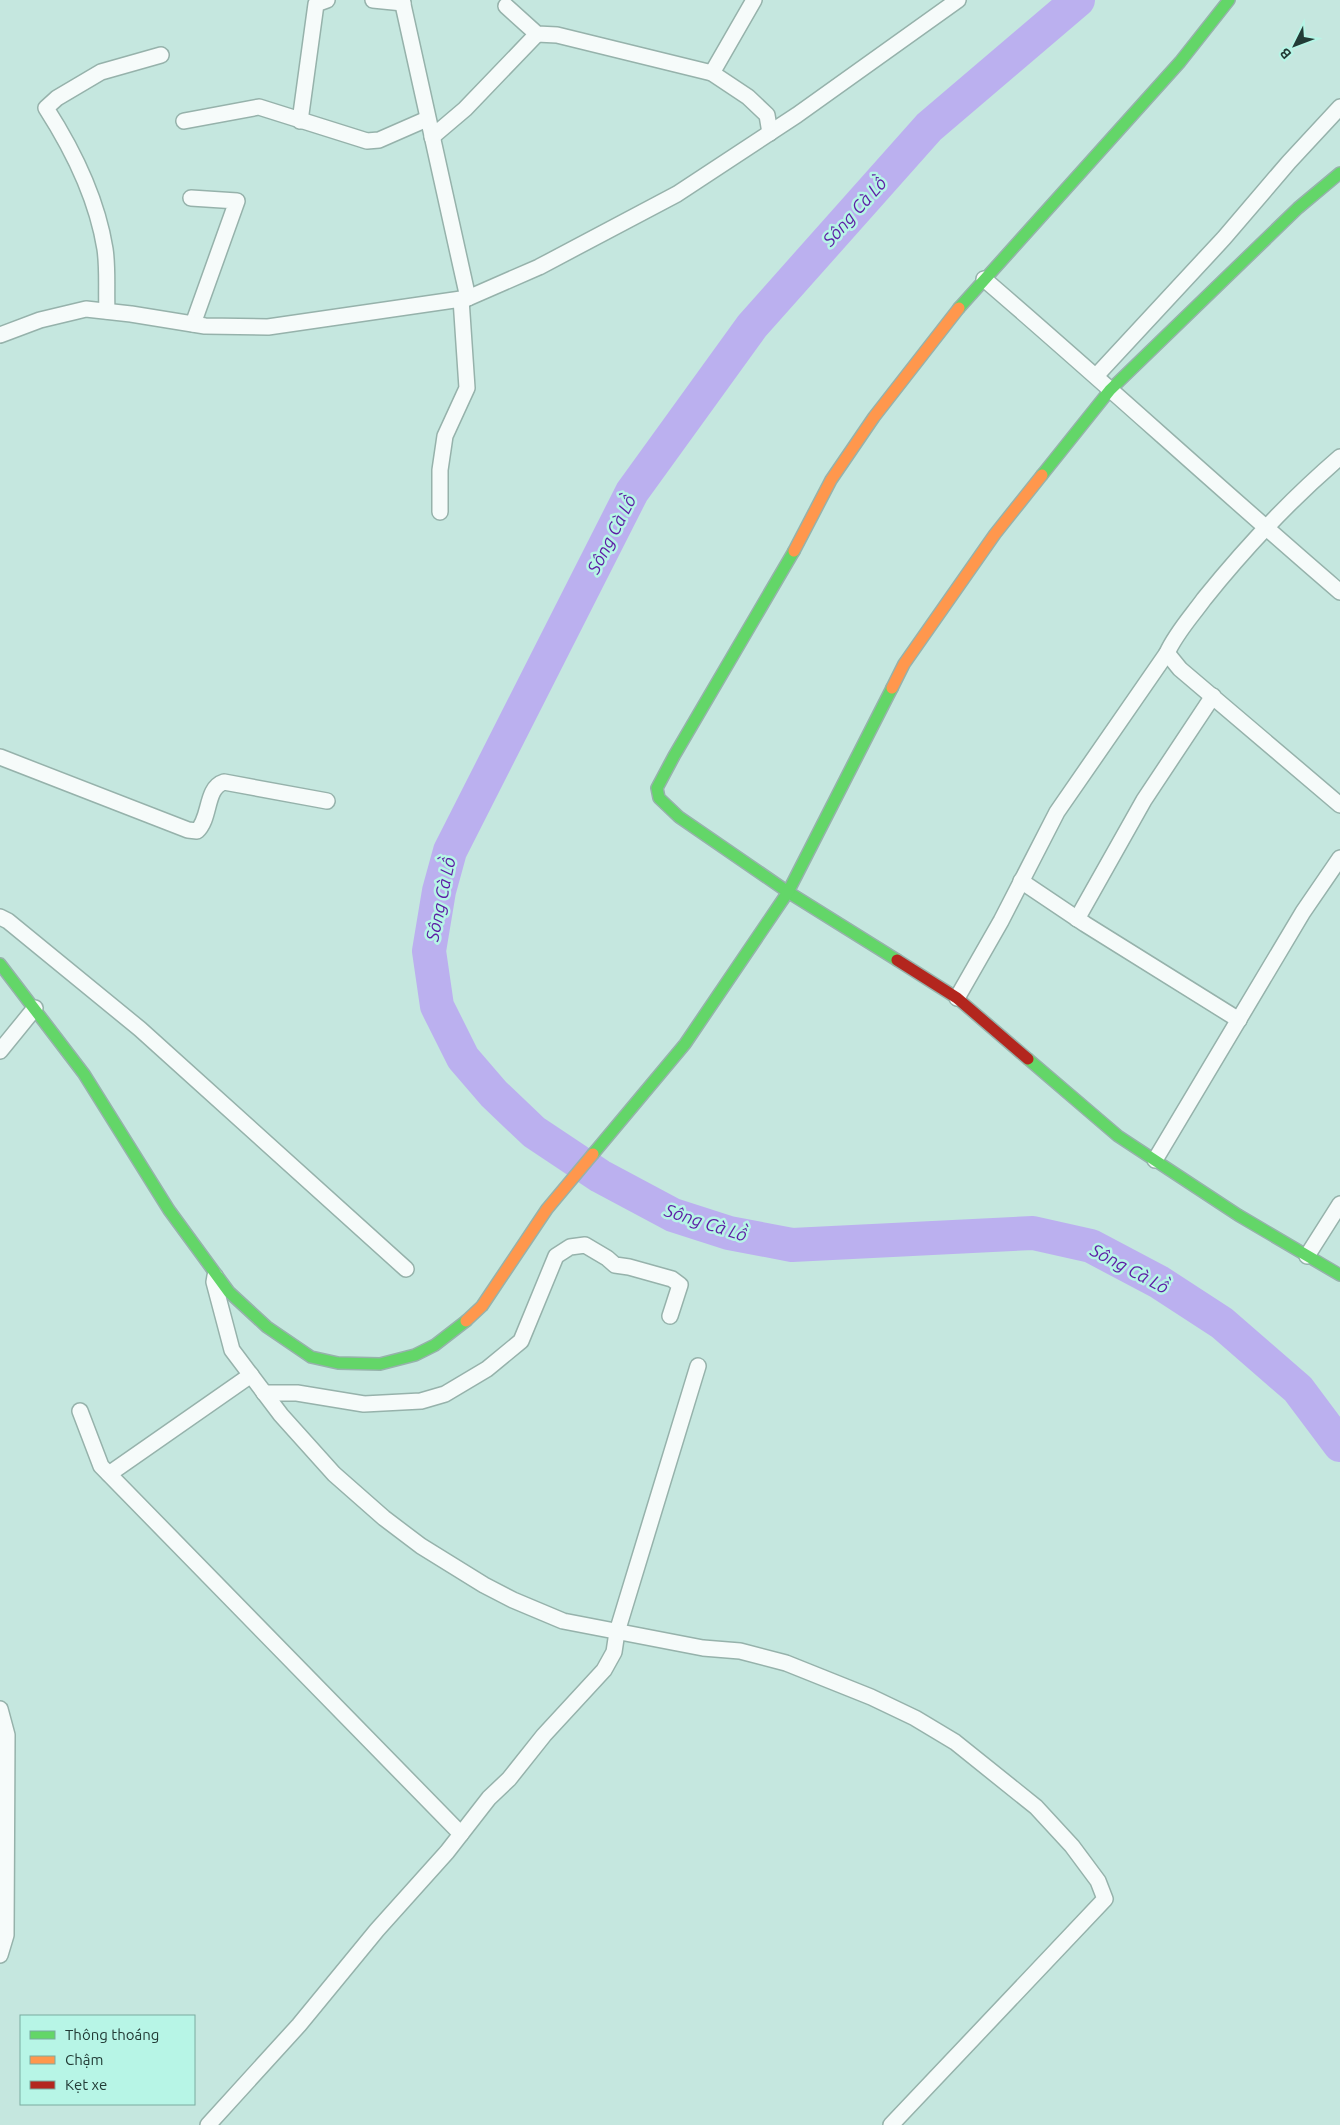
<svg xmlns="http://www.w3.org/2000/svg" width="1340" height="2125" font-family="Ubuntu,sans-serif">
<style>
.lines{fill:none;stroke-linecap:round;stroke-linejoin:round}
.river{stroke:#bbb0ef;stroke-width:34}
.street-casing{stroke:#96b2ab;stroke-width:18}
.fast-casing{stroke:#96b2ab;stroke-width:14}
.slow-casing{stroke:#96b2ab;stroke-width:14}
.jam-casing{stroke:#96b2ab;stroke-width:14}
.street{stroke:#f6fbfa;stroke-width:15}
.fast{stroke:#63d668;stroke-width:11}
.slow{stroke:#ff974d;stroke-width:11}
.jam{stroke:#b3261e;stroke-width:11}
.labels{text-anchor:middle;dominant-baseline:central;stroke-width:5;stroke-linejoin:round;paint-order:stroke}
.water-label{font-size:18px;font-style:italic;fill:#5d1da5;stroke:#b7f5e6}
</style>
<rect width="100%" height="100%" fill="#c5e7df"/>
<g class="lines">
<polyline class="river" points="1078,0 929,127 752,326 632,492 450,851 439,891 429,951 437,1006 463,1058 494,1094 534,1132 600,1176 673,1215 729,1233 792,1245 1033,1233 1091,1246 1159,1282 1222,1323 1298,1389 1340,1445"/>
<g class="street-casing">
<g id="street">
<polyline points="373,0 403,3"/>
<polyline points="402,0 468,298"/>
<polyline points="506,6 537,34 557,35 712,73 748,97 767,115 770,133"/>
<polyline points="712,73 754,0"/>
<polyline points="184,121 259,107 367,141 379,140 427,119"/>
<polyline points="300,121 316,4 327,0"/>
<polyline points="432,137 465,109 537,34"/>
<polyline points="191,198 237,201 193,324"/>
<path d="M984,279C1104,382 1220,489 1340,592"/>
<path d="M107,311C106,291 108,269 105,249C97,199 73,150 46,108L57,98L101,72L161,55"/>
<polyline points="0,335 40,320 86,309 131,314 205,326 268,327 468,298 539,267 677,194 797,115 958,0"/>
<polyline points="1096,376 1224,238 1289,162 1340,107"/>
<polyline points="440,512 440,470 445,436 467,388 461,299"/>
<polyline points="1167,653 1180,669 1340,805"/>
<path d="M0,757L188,830L197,831C211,818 205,788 224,782L327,801"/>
<polyline points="1021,881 1085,924 1239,1020"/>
<polyline points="0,917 8,921 140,1029 406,1269"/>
<polyline points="1077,919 1144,800 1213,696"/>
<path d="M957,998L1001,921L1057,812L1167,653C1176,633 1191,617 1204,599C1245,548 1290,500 1340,457"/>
<polyline points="0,1051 35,1008"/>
<polyline points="1155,1160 1303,912 1340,858"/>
<polyline points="1307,1256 1340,1204"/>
<polyline points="215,1276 214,1282 232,1350 281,1415 334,1474 384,1518 421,1546 484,1585 513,1600 563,1621 703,1648 740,1651 786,1663 871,1697 915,1718 955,1742 1036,1807 1072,1846 1098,1881 1105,1899 891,2125"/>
<polyline points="264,1393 297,1393 364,1404 421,1401 445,1394 487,1369 521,1341 556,1256 570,1247 585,1245 607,1258 615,1265 629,1267 672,1279 680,1285 670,1316"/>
<polyline points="80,1411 101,1466 461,1834"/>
<polyline points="109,1474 251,1375"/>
<polyline points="0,1709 7,1735 6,1935 0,1955"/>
<polyline points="208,2125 299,2025 377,1930 447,1852 489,1798 509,1779 544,1735 604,1670 614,1652 617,1632 698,1366"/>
</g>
</g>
<g class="fast-casing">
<g id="fast">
<polyline points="959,308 1180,62 1229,0"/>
<polyline points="1042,475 1110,390 1298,208 1340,173"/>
<polyline points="794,551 674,756 657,788 659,798 679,817 788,892 897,960"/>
<polyline points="0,964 84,1074 169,1210 229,1292 267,1327 311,1357 338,1363 380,1364 415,1355 435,1345 466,1321"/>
<polyline points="1028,1059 1118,1136 1238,1215 1340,1275"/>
<polyline points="593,1154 685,1044 788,892 892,688"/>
</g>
</g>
<g class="slow-casing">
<g id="slow">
<polyline points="794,551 831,480 874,417 959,308"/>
<polyline points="892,688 904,664 995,534 1042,475"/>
<polyline points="466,1321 482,1306 547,1209 593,1154"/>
</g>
</g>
<g class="jam-casing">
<polyline id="jam" points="897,960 957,998 1028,1059"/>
</g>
<use href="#street" class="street"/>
<use href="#fast" class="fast"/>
<use href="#slow" class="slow"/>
<use href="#jam" class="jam"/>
</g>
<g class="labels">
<g class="water-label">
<text transform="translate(854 211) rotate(-48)">Sông Cà Lồ</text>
<text transform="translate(611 534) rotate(-63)">Sông Cà Lồ</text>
<text transform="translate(440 899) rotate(-78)">Sông Cà Lồ</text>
<text transform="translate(706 1222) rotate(18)">Sông Cà Lồ</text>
<text transform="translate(1130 1268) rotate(28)">Sông Cà Lồ</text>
</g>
</g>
<rect x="20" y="2015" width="175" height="90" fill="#b7f5e6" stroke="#7baba0"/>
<rect x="30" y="2031" width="25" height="8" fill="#63d668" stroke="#7baba0"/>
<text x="65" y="2040" font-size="15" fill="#223b36">Thông thoáng</text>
<rect x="30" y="2056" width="25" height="8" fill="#ff974d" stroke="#7baba0"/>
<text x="65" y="2065" font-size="15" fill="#223b36">Chậm</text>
<rect x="30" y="2081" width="25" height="8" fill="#b3261e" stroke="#7baba0"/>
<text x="65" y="2090" font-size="15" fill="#223b36">Kẹt xe</text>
<g transform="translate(1295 45) rotate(228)" stroke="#b7f5e6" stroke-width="4" paint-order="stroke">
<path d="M0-4L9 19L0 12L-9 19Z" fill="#223b36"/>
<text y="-8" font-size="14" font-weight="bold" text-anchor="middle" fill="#223b36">B</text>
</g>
</svg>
